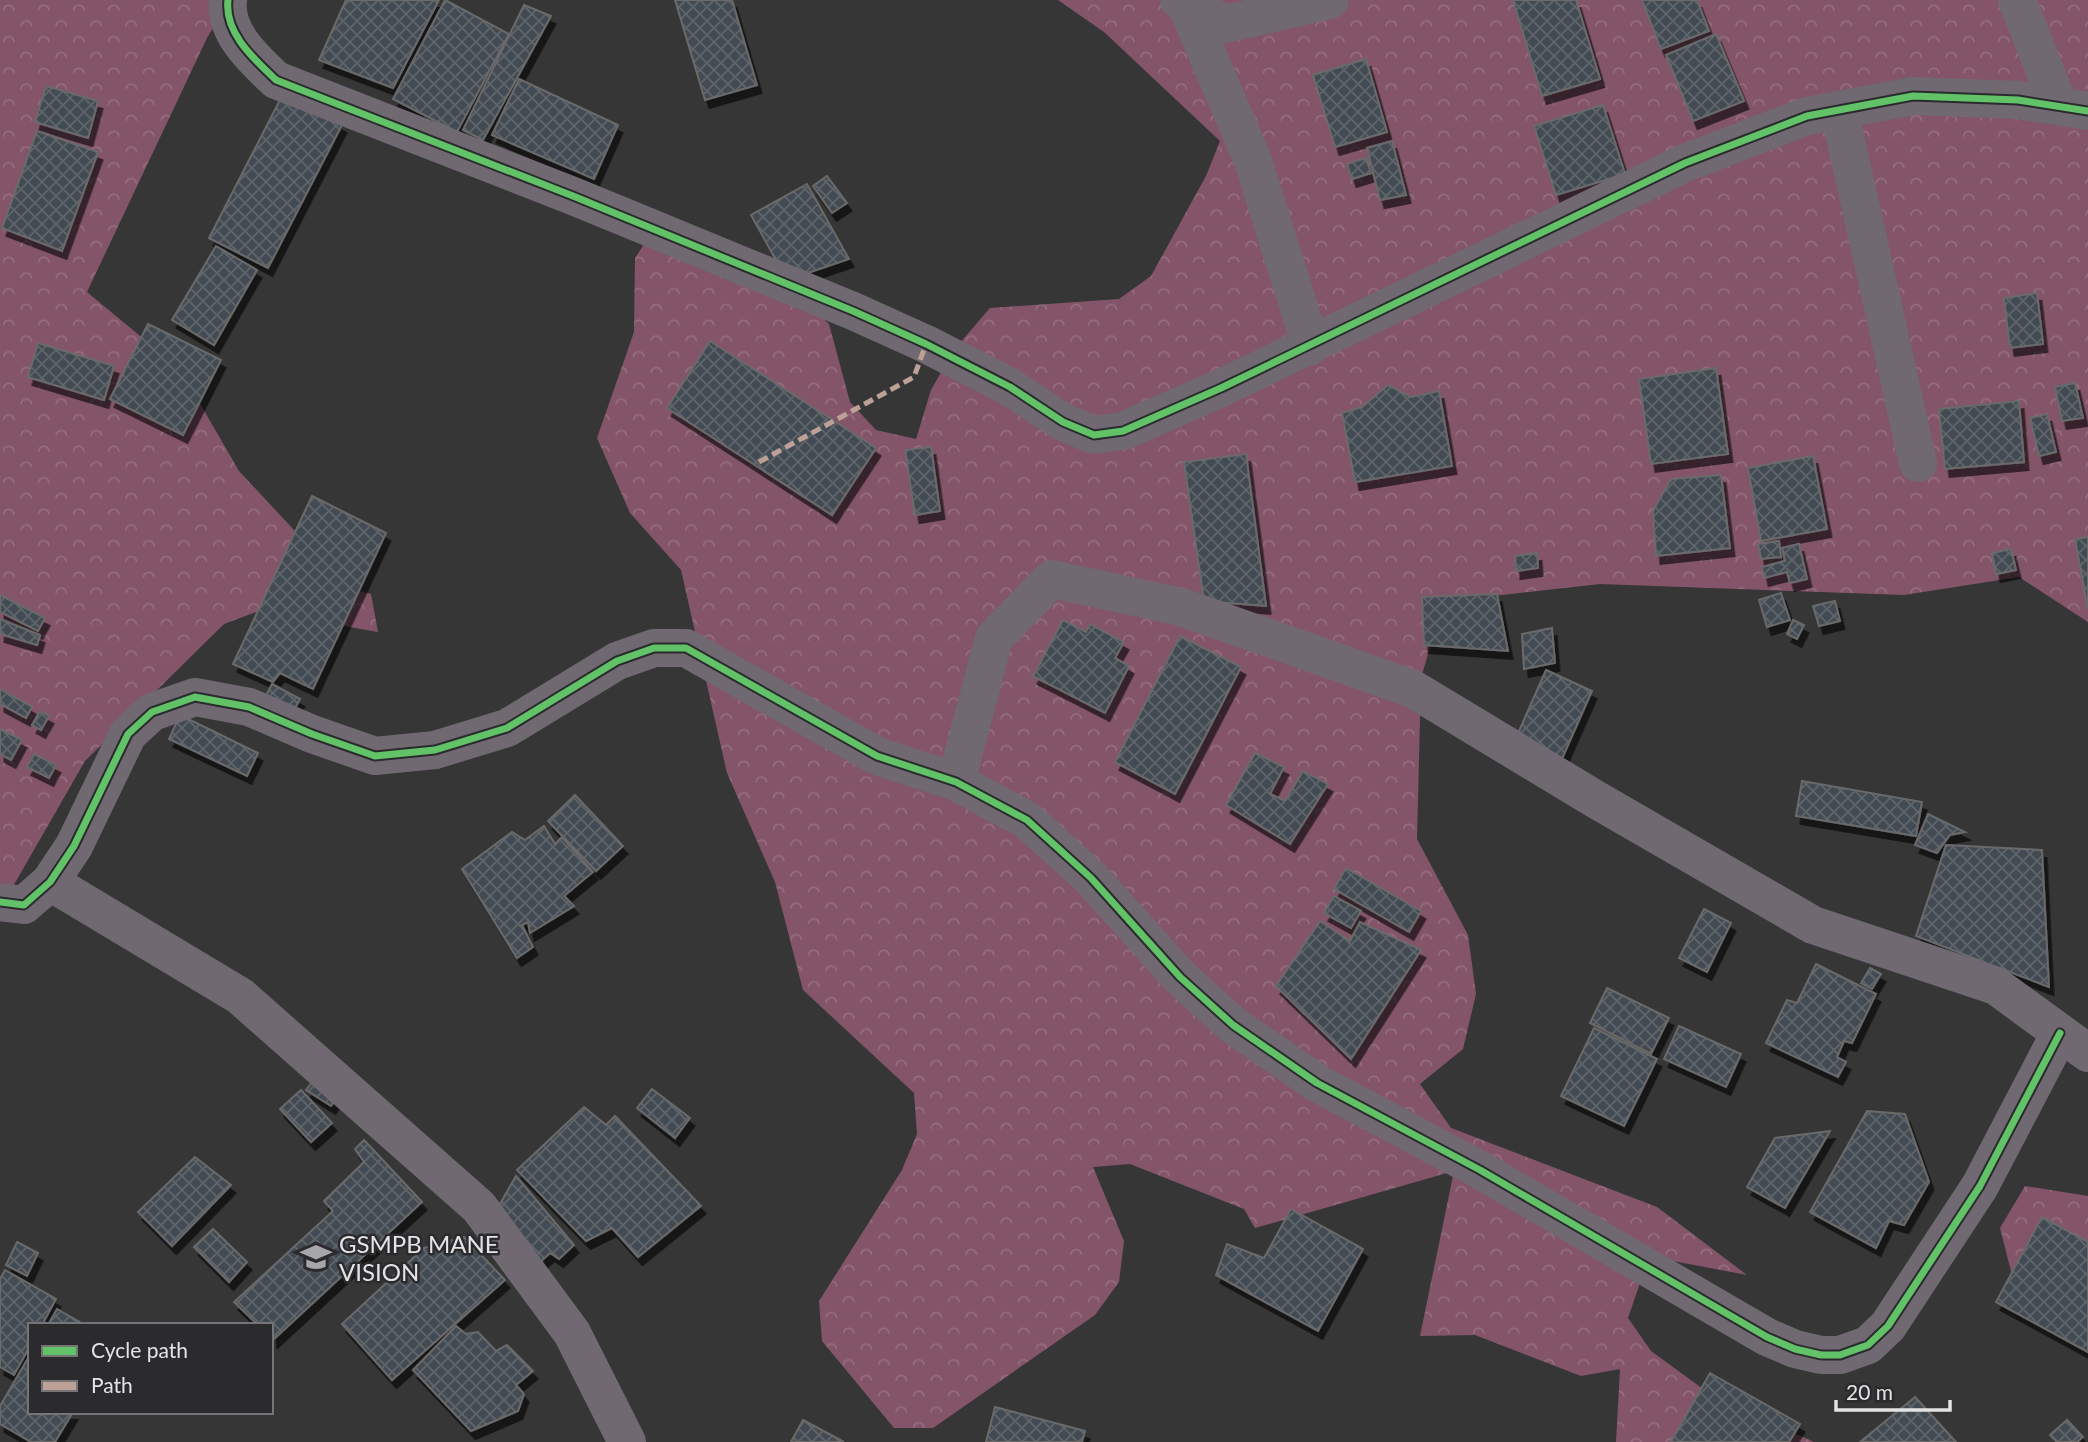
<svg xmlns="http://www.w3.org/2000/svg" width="2088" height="1442" font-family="Lato,sans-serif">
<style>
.forest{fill:url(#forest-crowns)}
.building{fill:url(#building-cross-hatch);stroke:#6a6a6b;stroke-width:2;filter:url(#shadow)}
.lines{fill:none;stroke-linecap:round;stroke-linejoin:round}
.minor{stroke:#706972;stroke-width:38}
.quiet{stroke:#bda197;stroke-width:5;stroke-dasharray:10 5;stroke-linecap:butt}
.cycleway-casing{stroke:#2b2b2e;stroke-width:11}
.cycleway{stroke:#61c268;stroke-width:7}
.labels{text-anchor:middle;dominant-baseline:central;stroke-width:5;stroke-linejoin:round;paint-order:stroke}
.poi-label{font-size:24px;fill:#e4e4e6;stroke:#2b2b2e;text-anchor:start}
</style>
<defs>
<pattern id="forest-crowns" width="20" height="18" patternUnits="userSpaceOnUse" patternTransform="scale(1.75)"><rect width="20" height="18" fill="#845569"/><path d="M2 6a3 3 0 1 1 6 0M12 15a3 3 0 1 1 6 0" fill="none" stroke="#956d7e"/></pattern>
<pattern id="building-cross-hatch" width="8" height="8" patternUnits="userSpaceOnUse" patternTransform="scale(1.75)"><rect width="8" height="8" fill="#434b52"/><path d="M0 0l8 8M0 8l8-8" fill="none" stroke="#5e656b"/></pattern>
<filter id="shadow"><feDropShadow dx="4.5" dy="8" stdDeviation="0" flood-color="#0009"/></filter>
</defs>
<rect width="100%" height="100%" fill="#363637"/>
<g class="forest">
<polygon points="0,0 229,0 207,38 87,292 180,369 239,471 348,588 371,594 378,632 259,611 224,624 85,761 0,909"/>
<polygon points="1058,0 2088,0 2088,622 2019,577 1904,595 1600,584 1484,597 1437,624 1421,678 1417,839 1468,935 1476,994 1463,1049 1420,1084 1451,1128 1657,1207 1747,1275 1673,1261 1641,1280 1628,1318 1651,1351 1714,1397 1814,1442 1616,1442 1620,1369 1581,1376 1475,1335 1420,1336 1454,1171 1255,1228 1244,1209 1130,1164 1093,1167 1124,1241 1119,1282 1095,1315 933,1428 894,1428 822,1341 819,1301 902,1170 917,1134 914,1093 803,990 775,882 727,773 681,570 630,513 597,438 634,332 635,258 656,226 799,296 829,324 850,402 876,430 916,439 931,390 953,351 990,308 1119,299 1151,276 1206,176 1220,141 1104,32"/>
<polygon points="2025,1186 2088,1196 2088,1295 2012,1275 2000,1228"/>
</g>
<g class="building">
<polygon points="346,0 439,0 393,88 319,60"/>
<polygon points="445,0 509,34 457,132 393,99"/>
<polygon points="675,0 732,0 757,85 705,100"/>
<polygon points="1513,0 1576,0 1600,79 1542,96"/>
<polygon points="1642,0 1697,0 1709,31 1661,49"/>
<polygon points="524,5 551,16 483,140 463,130"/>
<polygon points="1716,34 1744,101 1693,121 1666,55"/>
<polygon points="1366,59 1387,132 1335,147 1313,75"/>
<polygon points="519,79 618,125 594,179 492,135"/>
<polygon points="46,86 98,101 88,138 35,122"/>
<polygon points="283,94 342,125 268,268 209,238"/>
<polygon points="1603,105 1625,174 1556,195 1534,126"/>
<polygon points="37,131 98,152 62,251 2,228"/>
<polygon points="1392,141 1406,195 1380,200 1367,148"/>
<polygon points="1366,158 1371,173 1352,179 1347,164"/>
<polygon points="827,176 847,203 832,213 813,186"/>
<polygon points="807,184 849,259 787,280 751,215"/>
<polygon points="216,246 257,270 214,345 172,320"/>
<polygon points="2037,293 2043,344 2010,348 2004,298"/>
<polygon points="148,324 221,360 183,435 110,399"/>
<polygon points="710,341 876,448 832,515 667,408"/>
<polygon points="38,343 114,366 104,400 28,377"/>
<polygon points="1716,368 1728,454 1651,464 1639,379"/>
<polygon points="2075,383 2083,418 2062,421 2055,387"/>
<polygon points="1388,385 1411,397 1439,391 1452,466 1355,482 1342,413 1362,407"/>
<polygon points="2019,401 2024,462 1945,469 1939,409"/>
<polygon points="2047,414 2056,452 2039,456 2030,418"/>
<polygon points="931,447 940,511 915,515 905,450"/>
<polygon points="1246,454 1266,606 1204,601 1184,462"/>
<polygon points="1813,456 1827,529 1761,541 1748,468"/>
<polygon points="1721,475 1730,548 1656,556 1653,511 1671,479"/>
<polygon points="312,496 386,533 313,689 280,673 273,682 233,664"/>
<polygon points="2088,537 2088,609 2075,539"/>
<polygon points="1779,541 1781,557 1761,559 1758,544"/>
<polygon points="1799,544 1807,579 1790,583 1787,572 1764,578 1762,567 1785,561 1782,548"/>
<polygon points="2011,549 2016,570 1996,574 1992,553"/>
<polygon points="1537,553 1538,568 1516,571 1515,556"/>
<polygon points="1781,593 1790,620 1767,627 1759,600"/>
<polygon points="1497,594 1508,651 1424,645 1422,597"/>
<polygon points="0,595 45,618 38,631 0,612"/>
<polygon points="1835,601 1840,621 1819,626 1813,606"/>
<polygon points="0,619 40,635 37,645 0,634"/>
<polygon points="1063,620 1086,632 1090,624 1124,642 1115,658 1129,666 1105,713 1033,676"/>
<polygon points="1793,620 1804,625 1797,639 1787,634"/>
<polygon points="1552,628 1555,663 1524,669 1522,634"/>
<polygon points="1180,636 1241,667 1175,794 1115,762"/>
<polygon points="1546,670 1592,691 1561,761 1515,740"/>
<polygon points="272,684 300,699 292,714 264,699"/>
<polygon points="0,689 32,707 26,718 0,704"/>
<polygon points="40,711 49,716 41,730 32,725"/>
<polygon points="180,715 258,753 247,776 169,739"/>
<polygon points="0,729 22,740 11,760 0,754"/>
<polygon points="1255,753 1284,767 1270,794 1285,801 1303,771 1328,784 1290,844 1226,805"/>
<polygon points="34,754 56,765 49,778 27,767"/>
<polygon points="1802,781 1922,802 1916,836 1796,816"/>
<polygon points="575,795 623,846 596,871 548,821"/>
<polygon points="1928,814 1965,832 1950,835 1937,853 1915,845"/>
<polygon points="544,826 555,844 562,837 593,872 564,896 574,906 530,933 528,922 522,925 533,947 517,958 462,869 512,832 525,840"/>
<polygon points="1946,845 2042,850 2049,987 1916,936"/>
<polygon points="1346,868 1421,911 1409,932 1334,889"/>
<polygon points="1334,896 1361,911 1351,928 1324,913"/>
<polygon points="1704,909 1731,923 1707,972 1679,958"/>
<polygon points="1320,921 1350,941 1360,922 1421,950 1351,1059 1276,986"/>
<polygon points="1816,964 1876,994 1852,1043 1844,1041 1837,1057 1846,1062 1838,1077 1766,1043 1787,1000 1797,1003"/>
<polygon points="1870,968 1881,974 1872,989 1861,983"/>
<polygon points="1607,988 1669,1018 1651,1054 1590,1023"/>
<polygon points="1679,1026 1741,1054 1726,1087 1664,1059"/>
<polygon points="1594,1028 1657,1059 1624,1126 1561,1096"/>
<polygon points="313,1081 337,1097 331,1106 306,1090"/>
<polygon points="652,1089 690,1118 675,1138 637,1108"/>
<polygon points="301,1090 332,1123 311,1142 280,1109"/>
<polygon points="584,1107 606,1125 615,1116 701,1206 638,1257 612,1228 586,1241 517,1170"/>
<polygon points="1867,1111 1905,1114 1929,1182 1904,1225 1889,1221 1876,1248 1810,1212"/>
<polygon points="1830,1131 1785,1208 1747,1187 1775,1138"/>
<polygon points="364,1140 422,1202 273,1340 271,1325 258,1325 234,1302 333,1211 324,1201 364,1162 355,1149"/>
<polygon points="195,1157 231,1185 172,1246 138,1212"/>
<polygon points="516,1176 574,1245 559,1259 550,1253 539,1263 497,1209"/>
<polygon points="1291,1209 1363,1249 1318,1331 1216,1275 1227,1244 1264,1258"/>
<polygon points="2042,1217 2088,1242 2088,1352 1996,1302"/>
<polygon points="213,1229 247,1262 229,1282 194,1247"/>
<polygon points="464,1237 505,1280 392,1380 342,1324 424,1248"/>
<polygon points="17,1242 38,1253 27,1276 6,1265"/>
<polygon points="5,1270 56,1299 42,1325 30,1325 30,1346 14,1375 0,1367 0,1279"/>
<polygon points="57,1309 85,1325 48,1325"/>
<polygon points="456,1326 466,1334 478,1332 496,1351 507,1345 533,1371 516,1385 524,1394 518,1411 471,1431 413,1370"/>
<polygon points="30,1355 30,1412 73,1412 55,1442 31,1442 0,1424 0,1406"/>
<polygon points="1710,1373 1800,1424 1789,1442 1671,1442"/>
<polygon points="1915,1397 1956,1442 1860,1442"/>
<polygon points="995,1407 1085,1431 1082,1442 986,1442"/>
<polygon points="803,1420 844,1442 791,1442"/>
<polygon points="2067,1420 2083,1437 2077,1442 2057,1442 2050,1435"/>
</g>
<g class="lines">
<g class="minor">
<path d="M228,0C224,33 254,59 276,80L573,196L853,311L926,344L1010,387L1063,422L1094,435L1123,431L1221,388L1685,163L1807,116L1913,96L2018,100L2088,111"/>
<polyline points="1179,0 1226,24 1330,0"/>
<polyline points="2017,0 2059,106"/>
<polyline points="1186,4 1253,161 1311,346"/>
<polyline points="1839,110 1918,463"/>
<polyline points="956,782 994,638 1052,579 1181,607 1413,689 1595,799 1813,925 1996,986 2088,1053"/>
<polyline points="50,882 240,996 479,1207 572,1333 627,1442"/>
<polyline points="0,902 24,905 50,882 74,846 128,734 152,712 195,697 249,707 312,734 375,756 435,750 507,728 617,661 654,648 686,648 877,756 956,782 1027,820 1091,878 1180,977 1233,1025 1317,1083 1480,1170 1767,1337 1795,1349 1821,1355 1840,1355 1868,1345 1888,1326 1980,1186 2060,1033"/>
</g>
<polyline class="quiet" points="759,462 914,377 926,344"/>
<g class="cycleway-casing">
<g id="cycleway">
<path d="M228,0C224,33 254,59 276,80L573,196L853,311L926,344L1010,387L1063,422L1094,435L1123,431L1221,388L1685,163L1807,116L1913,96L2018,100L2088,111"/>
<polyline points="0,902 24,905 50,882 74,846 128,734 152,712 195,697 249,707 312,734 375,756 435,750 507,728 617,661 654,648 686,648 877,756 956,782 1027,820 1091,878 1180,977 1233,1025 1317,1083 1480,1170 1767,1337 1795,1349 1821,1355 1840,1355 1868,1345 1888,1326 1980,1186 2060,1033"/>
</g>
</g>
<use href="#cycleway" class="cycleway"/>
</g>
<defs>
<g id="school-bare" transform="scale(2.415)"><path d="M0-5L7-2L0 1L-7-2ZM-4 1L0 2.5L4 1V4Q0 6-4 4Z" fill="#a7a7a9" stroke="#2b2b2e" stroke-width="2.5" paint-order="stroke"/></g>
</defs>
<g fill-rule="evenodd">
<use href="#school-bare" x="316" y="1257"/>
</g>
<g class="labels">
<g class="poi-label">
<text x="339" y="1243">GSMPB MANE<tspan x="339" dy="28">VISION</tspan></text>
</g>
</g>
<rect x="28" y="1323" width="245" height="91" fill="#2b2b2e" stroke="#757578" stroke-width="2"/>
<rect x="42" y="1346" width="35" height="10" fill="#61c268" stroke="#757578" stroke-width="2"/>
<text x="91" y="1358" font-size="21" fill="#e4e4e6">Cycle path</text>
<rect x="42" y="1381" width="35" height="10" fill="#bda197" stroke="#757578" stroke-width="2"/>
<text x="91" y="1393" font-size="21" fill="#e4e4e6">Path</text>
<path d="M1836 1400v10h114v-10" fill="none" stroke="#e4e4e6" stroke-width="3.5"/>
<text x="1846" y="1400" font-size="21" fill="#e4e4e6" stroke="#2b2b2e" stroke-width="5" paint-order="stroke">20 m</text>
</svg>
